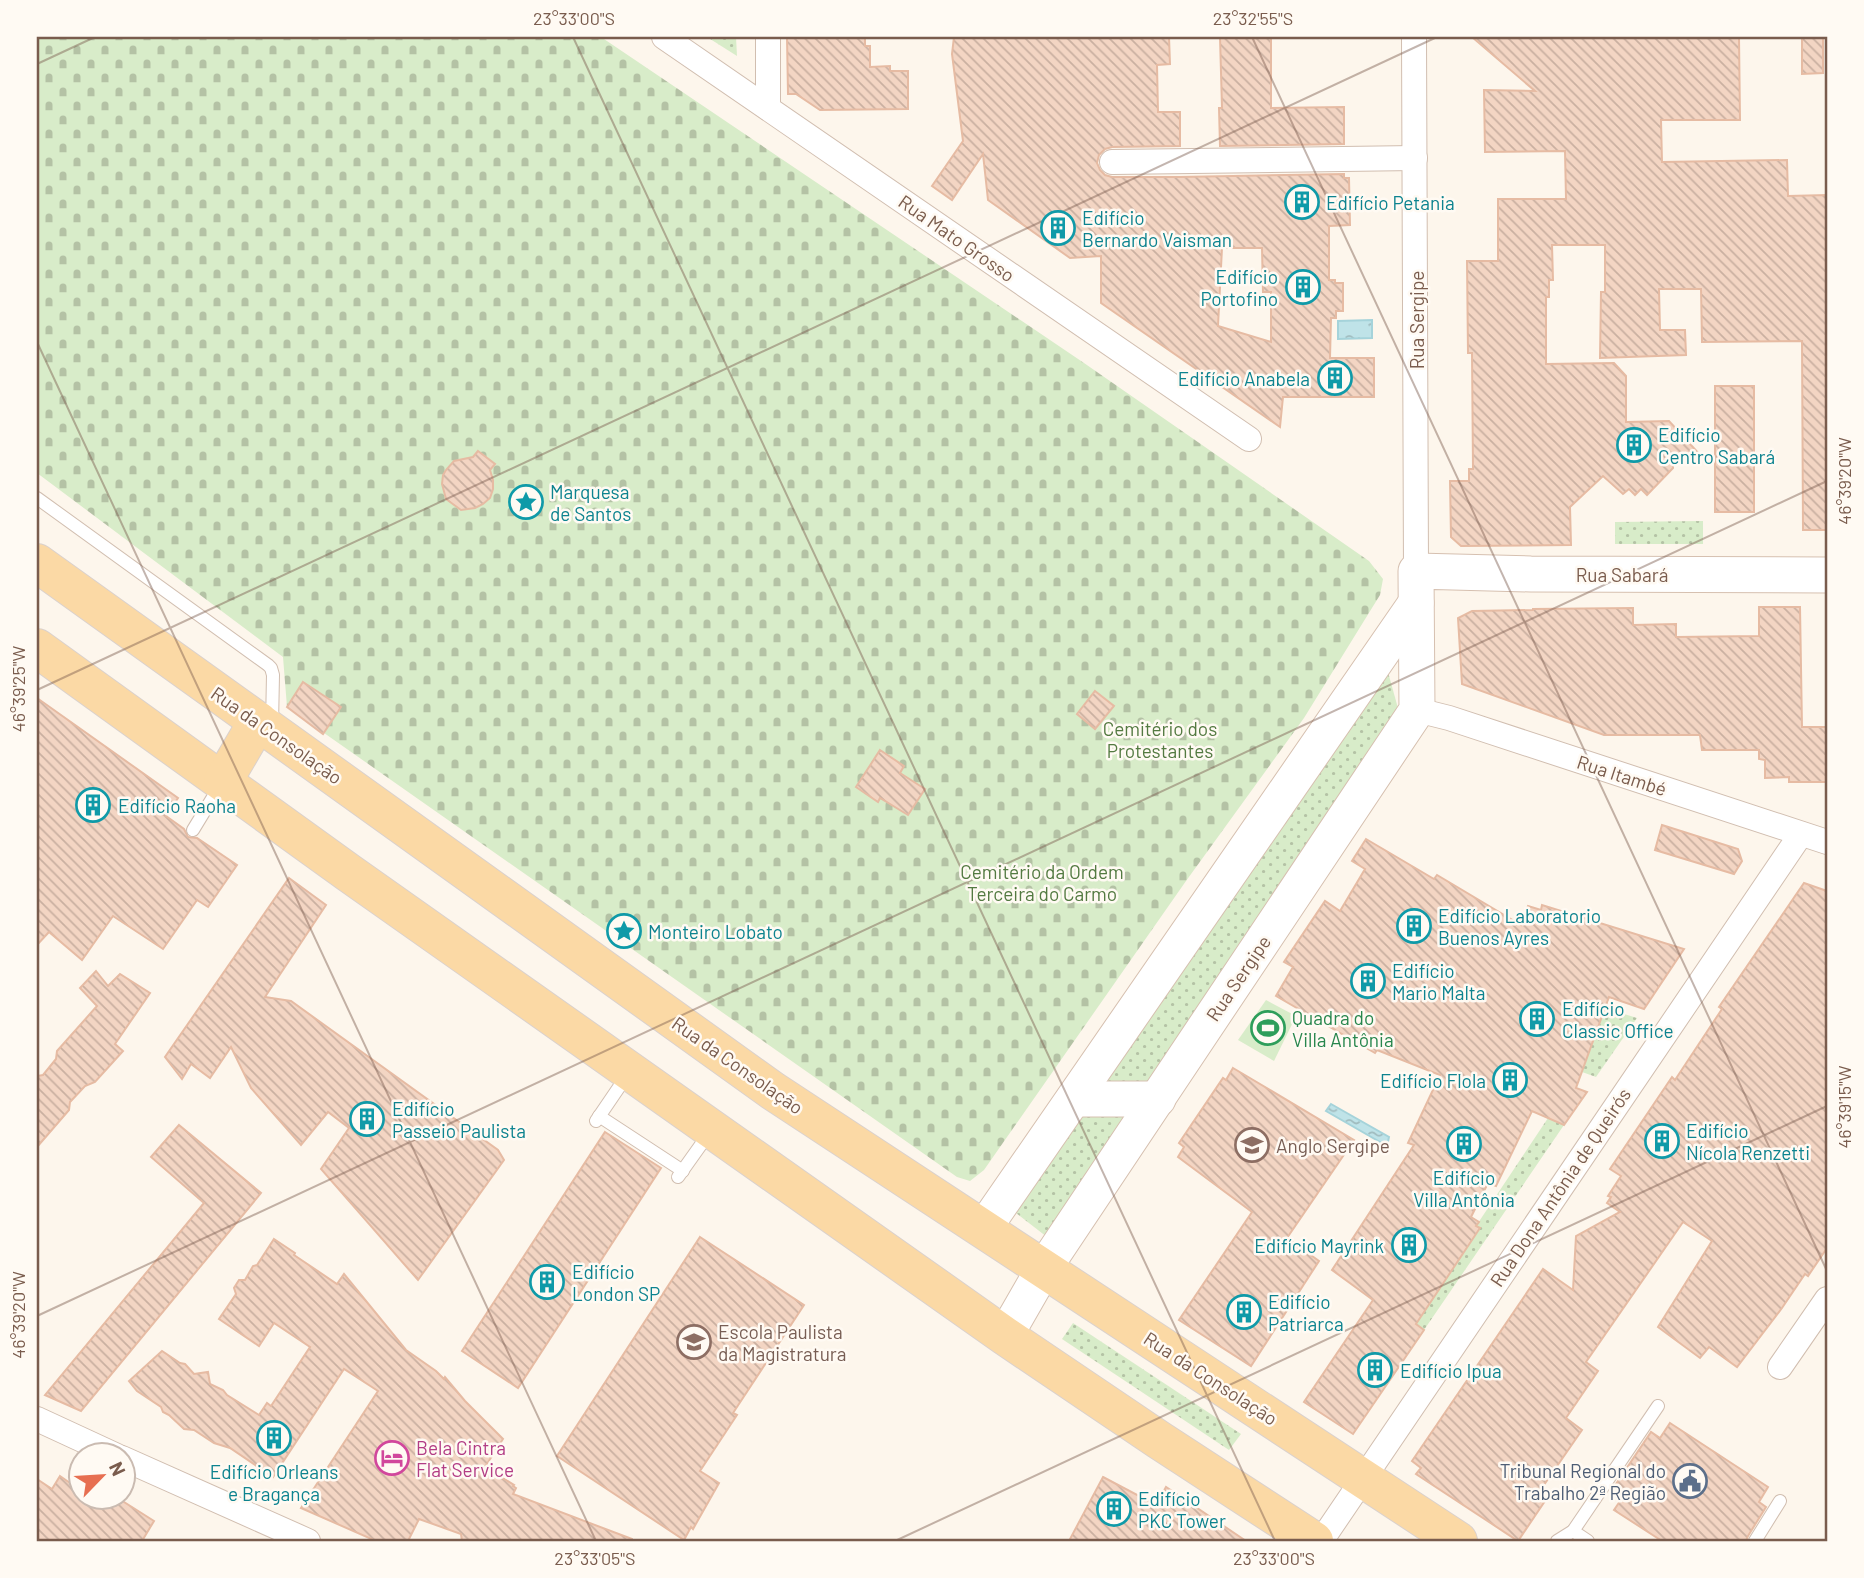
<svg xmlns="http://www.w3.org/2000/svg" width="1864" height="1578" font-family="Barlow,sans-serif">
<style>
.green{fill:url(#green-dots)}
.cemetery{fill:url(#cemetery-stones)}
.pitch{fill:#d8ecc9}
.water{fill:url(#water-ripples);stroke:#a5d3da;stroke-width:2}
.building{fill:url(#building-back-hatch);stroke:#e6bba3;stroke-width:2;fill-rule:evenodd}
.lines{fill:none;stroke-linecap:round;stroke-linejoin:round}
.lane-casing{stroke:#d1beb0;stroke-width:14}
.street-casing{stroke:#d1beb0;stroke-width:26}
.secondary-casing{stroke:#d6c0b0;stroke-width:37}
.primary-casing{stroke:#dad1cd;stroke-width:40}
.lane{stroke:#fff;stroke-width:12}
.street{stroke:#fff;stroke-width:24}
.secondary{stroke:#fff;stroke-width:35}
.primary{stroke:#fbd9a5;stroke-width:38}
.ticks{fill:none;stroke:#7a5c4d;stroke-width:2;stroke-opacity:0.45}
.labels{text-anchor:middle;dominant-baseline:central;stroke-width:5;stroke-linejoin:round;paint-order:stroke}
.culture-label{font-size:19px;fill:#0d838f;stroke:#fffaf3;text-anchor:start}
.street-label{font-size:19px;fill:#7a5c4d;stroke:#fffaf3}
.park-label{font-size:19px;fill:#537a41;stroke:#fffaf3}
.leisure-label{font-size:19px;fill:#27864d;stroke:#fffaf3;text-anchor:start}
.education-label{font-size:19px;fill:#785e54;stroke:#fffaf3;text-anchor:start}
.hotel-label{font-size:19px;fill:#b23c85;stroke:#fffaf3;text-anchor:start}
.service-label{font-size:19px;fill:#4e5e75;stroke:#fffaf3;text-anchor:end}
.neatline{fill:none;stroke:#7a5c4d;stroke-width:2.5}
.ticks-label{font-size:18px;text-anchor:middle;fill:#7a5c4d}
</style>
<defs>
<pattern id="green-dots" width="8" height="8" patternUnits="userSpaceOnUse" patternTransform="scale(1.75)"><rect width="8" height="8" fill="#d8ecc9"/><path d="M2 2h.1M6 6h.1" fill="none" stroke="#b4c2a5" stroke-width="1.8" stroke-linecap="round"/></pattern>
<pattern id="cemetery-stones" width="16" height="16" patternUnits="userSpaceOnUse" patternTransform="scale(1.75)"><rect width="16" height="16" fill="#d8ecc9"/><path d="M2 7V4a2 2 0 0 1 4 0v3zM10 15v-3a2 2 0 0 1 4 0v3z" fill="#b4c2a5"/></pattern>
<pattern id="water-ripples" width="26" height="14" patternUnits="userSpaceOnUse" patternTransform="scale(1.75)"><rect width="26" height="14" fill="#bfe3e8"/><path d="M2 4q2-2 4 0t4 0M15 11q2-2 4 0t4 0" fill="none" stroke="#a0bbbe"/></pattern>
<pattern id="building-back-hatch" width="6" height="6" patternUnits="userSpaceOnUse" patternTransform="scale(1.75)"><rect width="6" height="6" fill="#f3d5c3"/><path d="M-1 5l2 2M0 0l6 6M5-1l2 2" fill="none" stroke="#cab0a1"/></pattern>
</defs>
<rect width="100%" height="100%" fill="#fdf6ec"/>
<g class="green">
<polygon points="707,37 736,37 737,56"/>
<polygon points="1703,521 1703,544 1615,544 1615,522"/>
<polygon points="1386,665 1401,719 1146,1091 1085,1092"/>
<polygon points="1605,1008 1637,1018 1596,1077 1582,1072"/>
<polygon points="1140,1102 1047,1237 1007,1206 1079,1105"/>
<polygon points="1548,1118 1564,1125 1424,1330 1412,1321 1419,1319 1480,1229 1476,1226"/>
<polygon points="1073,1323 1241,1434 1229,1450 1062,1339"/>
</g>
<polygon class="cemetery" points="37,37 601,37 1084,363 1369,561 1383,579 1380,595 1304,718 1186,881 984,1170 970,1181 957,1177 287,707 283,657 37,473"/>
<polygon class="pitch" points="1266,1000 1296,1016 1274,1061 1238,1040"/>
<g class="water">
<polygon points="1372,320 1372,338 1338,339 1338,321"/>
<polygon points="1331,1104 1389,1137 1387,1146 1326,1111"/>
</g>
<g class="building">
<polygon points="787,37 865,37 865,46 870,46 870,67 890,66 890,71 908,71 908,109 820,110 796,94 788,94"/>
<path d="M954,37H1169L1170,64L1157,65L1158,112H1180V146L1112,147L1105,149L1099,155L1097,163L1100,170L1105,175L1112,177H1180L1344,174V178H1349L1350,225L1329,226V280H1335V283H1343V311H1336V318H1331L1330,358H1374V397H1283L1280,427L1101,303V256L1070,258L988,200L983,154L952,200L932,186L963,141L952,54ZM1222,248H1262L1263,292H1271V342L1218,326Z"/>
<polygon points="1220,37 1271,37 1271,108 1344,107 1344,144 1220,146 1219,108 1222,108"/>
<polygon points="1472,37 1739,37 1740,120 1661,120 1662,162 1787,160 1788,196 1827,195 1827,530 1803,530 1802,341 1702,342 1701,289 1659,289 1660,330 1685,330 1686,355 1600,358 1601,292 1605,292 1605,245 1552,245 1553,280 1549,280 1549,297 1546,297 1546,364 1614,363 1626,376 1626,422 1669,421 1701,456 1673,455 1673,468 1647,495 1641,489 1635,495 1629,489 1623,494 1603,476 1570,507 1571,545 1461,546 1451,537 1450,481 1469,481 1469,469 1473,469 1472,353 1468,353 1467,261 1498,261 1498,199 1566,199 1565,151 1485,152 1484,90 1535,91"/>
<polygon points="1802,37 1823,37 1823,73 1802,74"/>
<rect x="1715" y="386" width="39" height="126"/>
<polygon points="478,451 495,464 490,470 493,480 493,489 490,498 483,504 475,508 461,510 446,499 442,484 443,475 446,470 454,461 473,457"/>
<polygon points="1759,607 1800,607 1802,727 1827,727 1827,782 1789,782 1789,777 1765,778 1765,760 1759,759 1759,750 1702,750 1700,735 1604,735 1462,684 1458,618 1472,611 1533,610 1533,609 1633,608 1633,625 1676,624 1676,637 1759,636"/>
<polygon points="303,682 341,707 323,734 287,707"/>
<polygon points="1095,691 1114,706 1095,729 1077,714"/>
<polygon points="37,698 178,798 166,816 184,829 188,837 197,838 237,865 208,907 197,900 163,949 113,916 82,960 49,932 37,945"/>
<polygon points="880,750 904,766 900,773 925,789 908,815 880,798 878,802 856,787"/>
<polygon points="1662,825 1738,849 1742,861 1734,874 1655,850"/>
<polygon points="1366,839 1434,879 1437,875 1521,925 1528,906 1541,910 1542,905 1684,949 1644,1009 1609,997 1576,1088 1587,1092 1564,1125 1532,1111 1496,1186 1488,1183 1471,1217 1479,1222 1476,1226 1480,1228 1416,1324 1424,1330 1353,1434 1304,1402 1373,1300 1332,1270 1414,1145 1408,1143 1440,1075 1377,1050 1375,1053 1276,996 1293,967 1284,962 1325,901 1340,911 1365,869 1352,861"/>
<polygon points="289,878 326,905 265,997 291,1001 498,1150 504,1160 418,1280 321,1169 349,1128 328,1112 301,1145 251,1088 231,1047 210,1078 191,1064 182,1079 165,1057"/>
<polygon points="1804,883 1827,891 1827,1248 1808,1276 1805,1274 1782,1308 1737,1367 1709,1347 1700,1358 1658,1327 1712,1241 1683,1222 1586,1362 1598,1371 1566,1418 1582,1430 1537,1495 1545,1501 1518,1541 1416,1474 1421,1468 1412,1461 1543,1269 1573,1290 1576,1236 1620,1212 1607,1203 1611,1197 1608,1196 1621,1176 1610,1169 1672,1077 1675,1080 1722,1009 1719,1007"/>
<polygon points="96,971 108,986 120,974 150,993 115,1044 123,1051 95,1082 85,1086 70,1102 69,1110 37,1147 37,1076 43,1075 56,1059 57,1051 97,1006 80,988"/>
<polygon points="1233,1068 1354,1140 1287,1238 1319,1261 1251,1366 1179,1320 1252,1212 1178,1157 1184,1147 1179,1143 1223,1078 1226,1080"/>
<polygon points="179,1125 261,1193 81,1411 45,1395 204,1203 151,1157"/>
<polygon points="605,1132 661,1168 518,1388 462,1351"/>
<polygon points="700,1237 804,1305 733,1413 737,1415 700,1471 719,1483 693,1529 691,1527 684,1540 557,1456"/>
<polygon points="274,1239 295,1253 294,1255 337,1284 344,1274 406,1350 436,1371 444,1379 445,1377 465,1401 503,1439 485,1467 514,1485 513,1486 516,1488 513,1494 632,1539 632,1541 462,1541 461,1534 419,1519 408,1541 376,1541 301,1508 378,1391 344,1369 273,1477 230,1448 214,1443 194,1430 184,1429 169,1415 163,1412 161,1407 137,1391 129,1381 162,1351 180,1363 185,1364 194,1374 208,1372 210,1384 223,1390 227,1395 259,1415 267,1403 271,1406 310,1347 274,1323 259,1346 219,1319 236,1294 234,1288 239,1280 245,1280 253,1266 257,1265"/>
<polygon points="1670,1423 1768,1487 1759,1502 1766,1507 1748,1536 1746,1541 1662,1541 1614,1510 1625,1494 1614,1487 1651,1432 1660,1438"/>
<polygon points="60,1476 80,1490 80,1497 116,1497 154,1521 142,1541 37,1541 37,1479 52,1489"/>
<polygon points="1103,1477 1156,1505 1166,1487 1246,1541 1069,1541"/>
</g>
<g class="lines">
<g class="lane-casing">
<g id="lane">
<polyline points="37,498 268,665 271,668 273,675 272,724"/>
<polyline points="193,830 221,784"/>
<polyline points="599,1116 683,1171"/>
<polyline points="596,1121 628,1074"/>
<polyline points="678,1177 710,1132"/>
<polyline points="1557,1541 1573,1531"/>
<polyline points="1588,1541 1573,1531 1658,1406"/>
<polyline points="1755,1541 1780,1501"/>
</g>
</g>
<g class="street-casing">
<g id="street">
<polyline points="664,37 1249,439"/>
<polyline points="1414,37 1416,571"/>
<polyline points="768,108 768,37"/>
<polyline points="1112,162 1415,158"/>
<polyline points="1417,710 1449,718 1827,842"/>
<polyline points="1780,1367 1827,1299"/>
<polyline points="37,1419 117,1456"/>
<polyline points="122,1458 308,1541"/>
<polyline points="1321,1541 1801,834"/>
</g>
</g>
<g class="secondary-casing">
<g id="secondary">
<polyline points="1074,1099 1158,1099"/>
<polyline points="984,1228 1416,603"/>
<polyline points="1005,1336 1044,1268 1417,710 1416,571 1531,574 1827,575"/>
</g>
</g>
<g class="primary-casing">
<g id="primary">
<polyline points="37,563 773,1091 1458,1541"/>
<polyline points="37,648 349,873 1005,1336 1159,1440 1314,1541"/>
<polyline points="223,781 258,721"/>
</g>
</g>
<use href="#lane" class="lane"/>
<use href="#street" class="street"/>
<use href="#secondary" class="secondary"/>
<use href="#primary" class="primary"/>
</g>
<path class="ticks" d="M573,37L1275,1541M1252,37L1827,1271M37,64L95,37M37,342L596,1541M37,690L1437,37M37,1316L1827,481M895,1541L1827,1106"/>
<defs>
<g id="building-ring" transform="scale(1.75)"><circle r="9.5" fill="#fffaf3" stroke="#0f9aa8" stroke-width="1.5"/><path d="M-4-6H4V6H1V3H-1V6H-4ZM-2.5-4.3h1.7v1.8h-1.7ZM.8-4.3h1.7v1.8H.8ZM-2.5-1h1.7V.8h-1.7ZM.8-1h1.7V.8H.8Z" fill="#0f9aa8"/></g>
<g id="sight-ring" transform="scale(1.75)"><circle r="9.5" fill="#fffaf3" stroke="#0f9aa8" stroke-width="1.5"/><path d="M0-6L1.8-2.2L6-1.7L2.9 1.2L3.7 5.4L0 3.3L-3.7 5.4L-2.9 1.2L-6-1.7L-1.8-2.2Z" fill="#0f9aa8"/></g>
<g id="stadium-ring" transform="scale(1.75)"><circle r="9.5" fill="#fffaf3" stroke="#2e9e5b" stroke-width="1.5"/><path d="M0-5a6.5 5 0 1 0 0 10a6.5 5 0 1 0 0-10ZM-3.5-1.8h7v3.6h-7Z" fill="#2e9e5b"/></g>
<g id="school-ring" transform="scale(1.75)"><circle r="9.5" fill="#fffaf3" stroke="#8d6e63" stroke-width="1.5"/><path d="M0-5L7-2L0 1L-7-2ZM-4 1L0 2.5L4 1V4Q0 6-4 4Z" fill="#8d6e63"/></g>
<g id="hotel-ring" transform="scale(1.75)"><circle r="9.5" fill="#fffaf3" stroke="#d1479c" stroke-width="1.5"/><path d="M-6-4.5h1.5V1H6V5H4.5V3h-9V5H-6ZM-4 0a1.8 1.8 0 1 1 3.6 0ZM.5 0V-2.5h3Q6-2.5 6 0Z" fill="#d1479c"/></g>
<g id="civic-ring" transform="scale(1.75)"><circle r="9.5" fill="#fffaf3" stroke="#5c6f8a" stroke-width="1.5"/><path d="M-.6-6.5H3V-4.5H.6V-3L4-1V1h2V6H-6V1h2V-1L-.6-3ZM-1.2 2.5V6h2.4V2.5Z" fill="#5c6f8a"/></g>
</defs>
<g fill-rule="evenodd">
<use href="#building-ring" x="1302" y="202"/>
<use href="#building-ring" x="1058" y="228"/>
<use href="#building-ring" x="1303" y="287"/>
<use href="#building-ring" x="1335" y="378"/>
<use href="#building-ring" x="1634" y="445"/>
<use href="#sight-ring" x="526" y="502"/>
<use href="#building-ring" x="93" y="805"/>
<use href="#building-ring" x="1414" y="926"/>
<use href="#sight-ring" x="624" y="931"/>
<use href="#building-ring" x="1368" y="981"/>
<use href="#building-ring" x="1537" y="1019"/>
<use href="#stadium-ring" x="1268" y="1028"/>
<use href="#building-ring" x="1510" y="1080"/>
<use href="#building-ring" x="367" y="1119"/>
<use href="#building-ring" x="1662" y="1141"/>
<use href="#building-ring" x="1464" y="1144"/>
<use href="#school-ring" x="1252" y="1145"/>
<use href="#building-ring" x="1409" y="1245"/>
<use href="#building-ring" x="547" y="1282"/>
<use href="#building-ring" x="1244" y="1312"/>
<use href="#school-ring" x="694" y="1342"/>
<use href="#building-ring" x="1375" y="1370"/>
<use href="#building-ring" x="274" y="1438"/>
<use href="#hotel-ring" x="392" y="1458"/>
<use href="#civic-ring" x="1690" y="1481"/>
<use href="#building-ring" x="1114" y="1509"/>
</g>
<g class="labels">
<g class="culture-label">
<text x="1326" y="202">Edifício Petania</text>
<text x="1082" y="217">Edifício<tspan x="1082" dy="22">Bernardo Vaisman</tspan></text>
<text x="1278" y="276" text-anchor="end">Edifício<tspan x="1278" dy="22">Portofino</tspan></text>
<text x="1310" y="378" text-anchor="end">Edifício Anabela</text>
<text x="1658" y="434">Edifício<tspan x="1658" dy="22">Centro Sabará</tspan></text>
<text x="550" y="491">Marquesa<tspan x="550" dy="22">de Santos</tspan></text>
<text x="118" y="805">Edifício Raoha</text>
<text x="1438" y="915">Edifício Laboratorio<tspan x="1438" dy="22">Buenos Ayres</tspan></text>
<text x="648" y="931">Monteiro Lobato</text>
<text x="1392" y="970">Edifício<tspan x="1392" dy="22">Mario Malta</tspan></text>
<text x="1562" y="1008">Edifício<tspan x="1562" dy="22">Classic Office</tspan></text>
<text x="1486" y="1080" text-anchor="end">Edifício Flola</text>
<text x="392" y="1108">Edifício<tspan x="392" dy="22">Passeio Paulista</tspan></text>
<text x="1686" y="1130">Edifício<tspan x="1686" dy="22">Nícola Renzetti</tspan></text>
<text x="1464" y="1177" text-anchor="middle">Edifício<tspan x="1464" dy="22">Villa Antônia</tspan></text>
<text x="1384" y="1245" text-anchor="end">Edifício Mayrink</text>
<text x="572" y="1271">Edifício<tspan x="572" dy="22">London SP</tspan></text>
<text x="1268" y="1301">Edifício<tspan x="1268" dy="22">Patriarca</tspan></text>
<text x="1400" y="1370">Edifício Ipua</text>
<text x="274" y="1471" text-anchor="middle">Edifício Orleans<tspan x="274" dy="22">e Bragança</tspan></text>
<text x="1138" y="1498">Edifício<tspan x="1138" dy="22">PKC Tower</tspan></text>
</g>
<g class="street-label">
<text transform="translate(957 238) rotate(35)">Rua Mato Grosso</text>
<text transform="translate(1416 320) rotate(-90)">Rua Sergipe</text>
<text x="1622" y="574">Rua Sabará</text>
<text transform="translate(277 735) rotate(35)">Rua da Consolação</text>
<text transform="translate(1622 775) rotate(18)">Rua Itambé</text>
<text transform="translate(1238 978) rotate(-56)">Rua Sergipe</text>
<text transform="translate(738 1065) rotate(35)">Rua da Consolação</text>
<text transform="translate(1560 1187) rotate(-56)">Rua Dona Antônia de Queirós</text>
<text transform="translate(1211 1378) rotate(33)">Rua da Consolação</text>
</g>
<g class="park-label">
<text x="1160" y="728">Cemitério dos<tspan x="1160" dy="22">Protestantes</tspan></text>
<text x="1042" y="871">Cemitério da Ordem<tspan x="1042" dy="22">Terceira do Carmo</tspan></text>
</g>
<g class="leisure-label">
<text x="1292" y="1017">Quadra do<tspan x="1292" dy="22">Villa Antônia</tspan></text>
</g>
<g class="education-label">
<text x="1276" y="1145">Anglo Sergipe</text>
<text x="718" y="1331">Escola Paulista<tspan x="718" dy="22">da Magistratura</tspan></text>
</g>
<g class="hotel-label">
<text x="416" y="1447">Bela Cintra<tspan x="416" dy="22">Flat Service</tspan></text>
</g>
<g class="service-label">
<text x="1666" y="1470">Tribunal Regional do<tspan x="1666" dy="22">Trabalho 2ª Região</tspan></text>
</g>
</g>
<rect width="1864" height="1578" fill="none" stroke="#fffaf3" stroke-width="77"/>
<g transform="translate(102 1476) rotate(65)"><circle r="33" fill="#fffaf3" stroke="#cabbb1" stroke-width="2"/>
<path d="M0-5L12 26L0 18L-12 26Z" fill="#e76f51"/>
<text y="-10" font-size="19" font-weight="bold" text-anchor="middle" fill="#7a5c4d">N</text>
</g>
<rect x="38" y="38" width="1788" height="1502" class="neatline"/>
<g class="ticks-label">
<text x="574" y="25">23°33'00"S</text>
<text x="1253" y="25">23°32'55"S</text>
<text transform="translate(1845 481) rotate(-90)" y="6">46°39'20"W</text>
<text transform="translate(19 689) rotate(-90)" y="6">46°39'25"W</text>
<text transform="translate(1845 1107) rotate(-90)" y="6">46°39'15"W</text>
<text transform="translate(19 1315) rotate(-90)" y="6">46°39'20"W</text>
<text x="595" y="1565">23°33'05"S</text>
<text x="1274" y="1565">23°33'00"S</text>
</g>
</svg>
